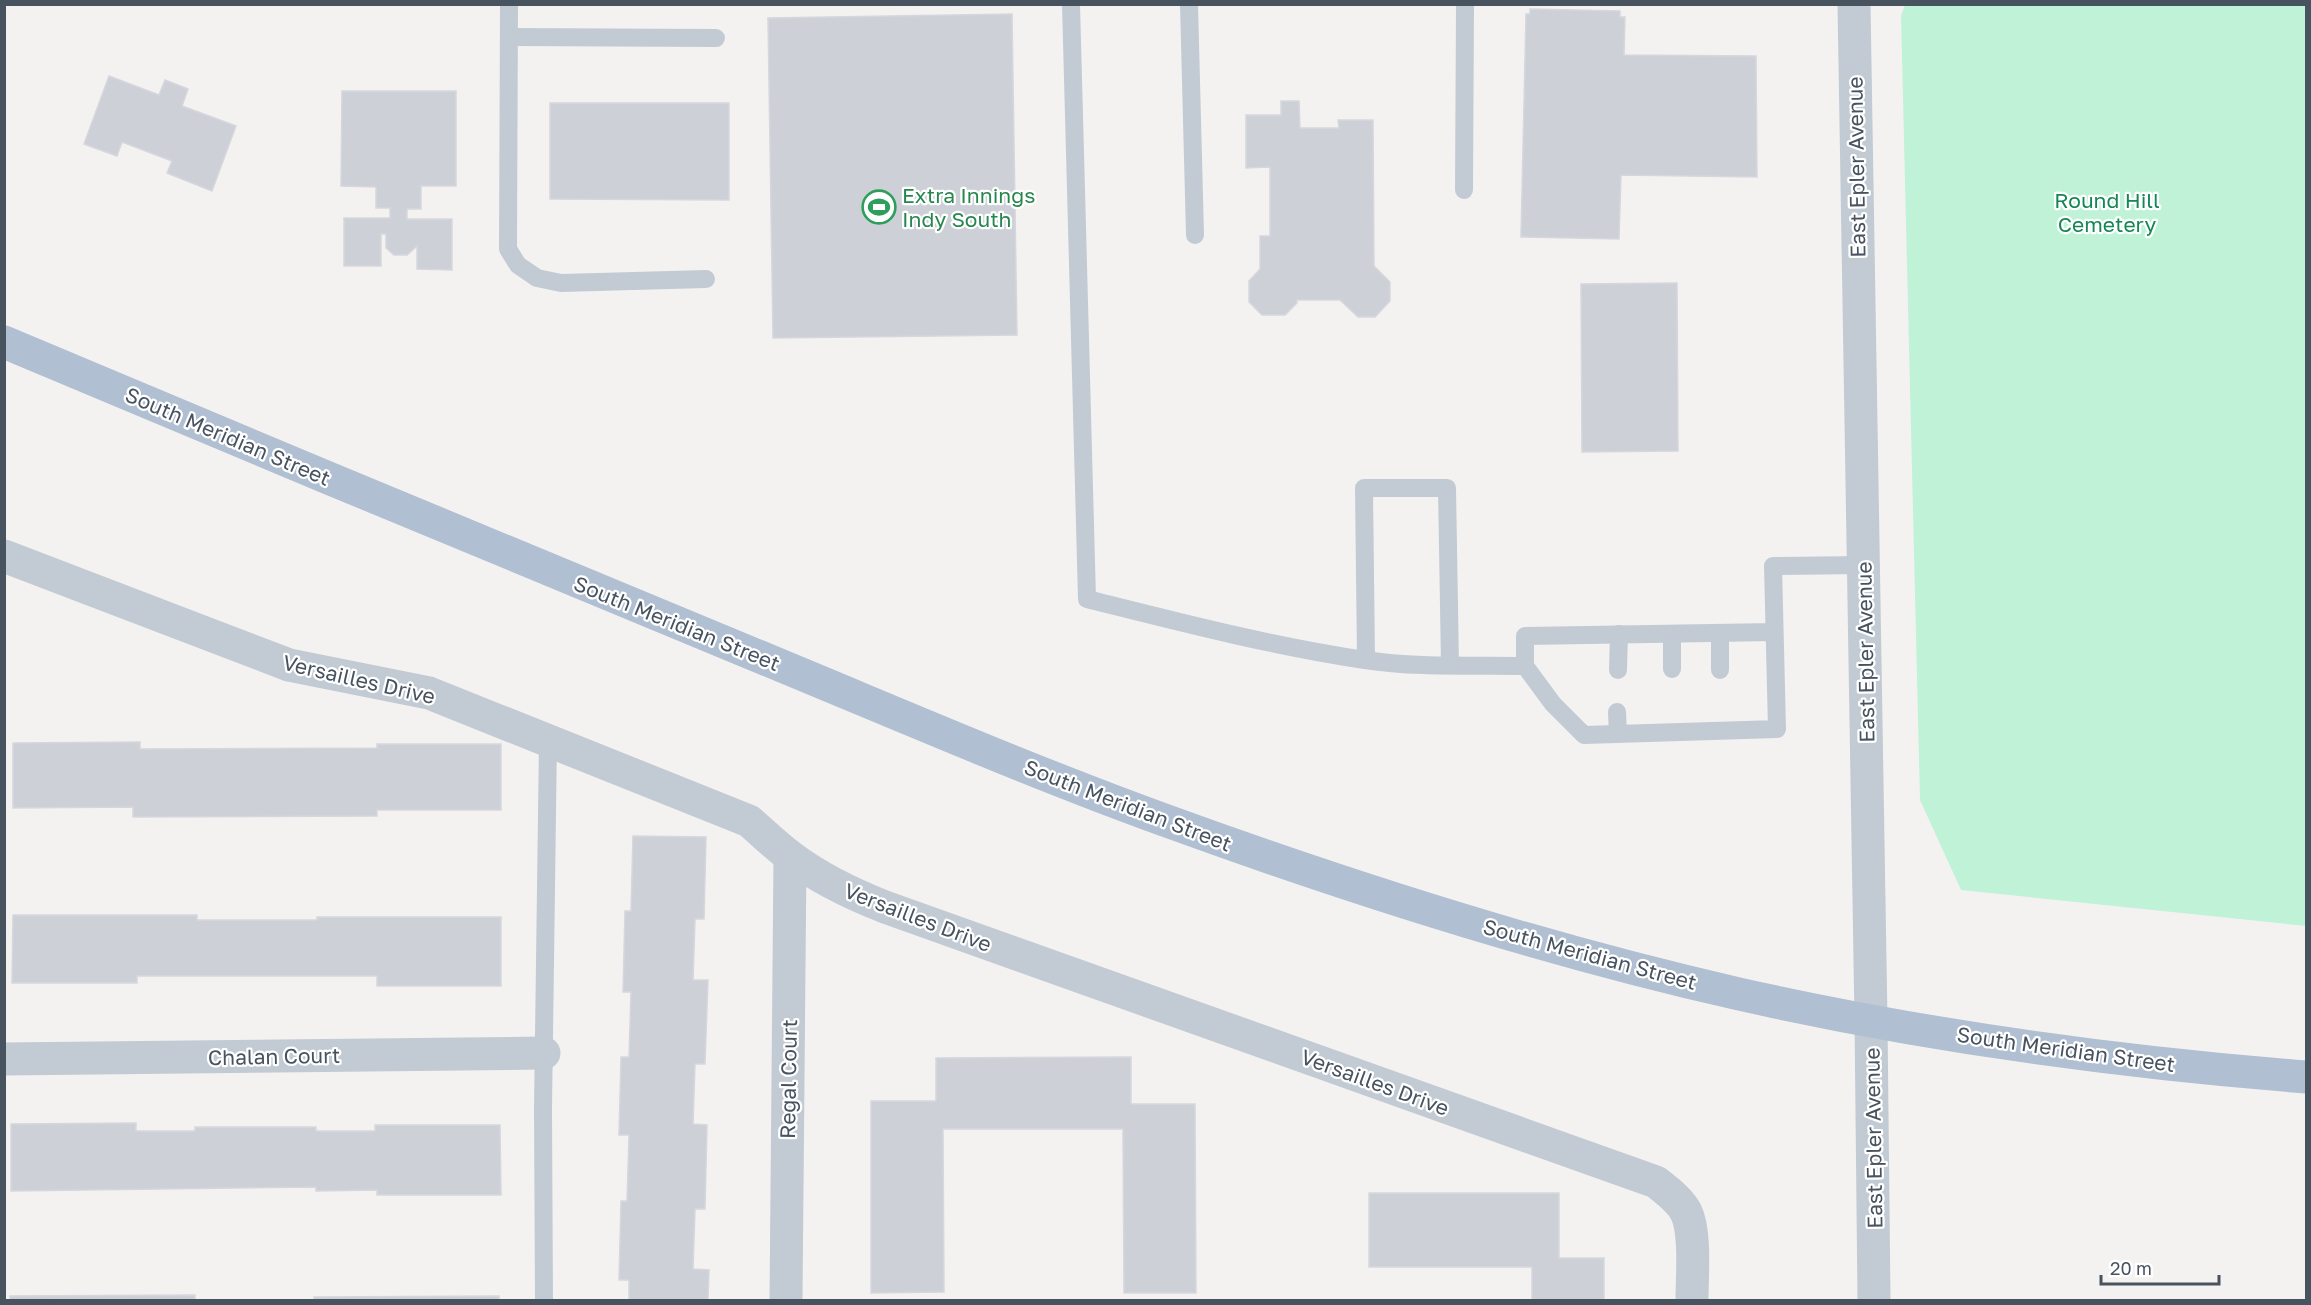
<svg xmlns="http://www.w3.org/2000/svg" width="2311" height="1305" font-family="'Golos Text',sans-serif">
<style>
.green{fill:#bff2d6}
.building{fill:#cdd0d7;stroke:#d5d7dd;stroke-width:1.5}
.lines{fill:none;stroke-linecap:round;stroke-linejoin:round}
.service{stroke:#c2cbd3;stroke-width:18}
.minor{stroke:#c2cbd3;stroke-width:33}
.tertiary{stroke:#c2cbd3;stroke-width:33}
.primary{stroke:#b0bfd1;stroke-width:33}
.labels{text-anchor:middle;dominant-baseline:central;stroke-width:4.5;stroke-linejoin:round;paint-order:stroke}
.street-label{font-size:21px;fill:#485360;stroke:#fff}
.leisure-label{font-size:21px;fill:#27864d;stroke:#fff;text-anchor:start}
.park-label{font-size:21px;fill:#138754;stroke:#fff}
</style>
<rect width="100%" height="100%" fill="#f4f2f1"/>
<polygon class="green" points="1905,5 2306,5 2306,926 1961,890 1920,800 1901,16"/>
<g class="building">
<polygon points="1530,9 1620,11 1620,17 1625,17 1624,55 1756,56 1757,177 1621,175 1619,239 1521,237 1526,14 1530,14"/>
<polygon points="1012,14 1017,335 773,338 768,18"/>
<polygon points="109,76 159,95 165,80 188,89 182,106 236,126 212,191 167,173 172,161 122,142 117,156 84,144"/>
<polygon points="342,91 456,91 456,186 421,186 421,209 407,209 407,219 452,219 452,270 417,269 417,246 407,255 394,255 386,248 386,234 381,234 381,266 344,266 344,218 390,218 390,208 376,208 376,187 341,186"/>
<polygon points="1281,101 1299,101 1300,128 1339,128 1338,120 1373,120 1374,266 1390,282 1390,301 1375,317 1358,317 1340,300 1297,300 1297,303 1285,315 1262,315 1249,302 1249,281 1260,269 1260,236 1270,236 1270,167 1246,168 1246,115 1281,115"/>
<polygon points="550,103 729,103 729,200 550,199"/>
<polygon points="1677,283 1678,451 1582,452 1581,284"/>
<polygon points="140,742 140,749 377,748 377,744 501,744 501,810 377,810 377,816 133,817 133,807 13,808 13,743"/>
<polygon points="633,836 706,837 704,919 695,919 693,980 708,980 705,1064 695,1064 693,1124 707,1125 705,1209 695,1209 693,1269 709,1270 708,1300 629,1300 629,1280 619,1280 621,1201 627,1201 629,1135 619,1135 621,1057 629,1057 631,992 623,992 625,911 631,911"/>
<polygon points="13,915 197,915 197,920 317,920 317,917 501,917 501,986 377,986 377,976 137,976 137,983 12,983"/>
<polygon points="1131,1057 1131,1104 1195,1104 1196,1293 1124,1293 1123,1129 943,1129 944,1292 871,1293 871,1101 936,1101 936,1058"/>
<polygon points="136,1123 136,1131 195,1131 195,1127 316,1127 316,1131 375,1131 375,1125 500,1125 501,1195 377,1195 377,1190 316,1191 316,1187 11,1191 11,1124"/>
<polygon points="1369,1193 1559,1193 1559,1258 1604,1258 1604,1300 1532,1300 1532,1267 1369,1267"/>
<polygon points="195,1295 195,1300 10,1300 10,1296"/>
<polygon points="499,1296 499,1300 314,1300 314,1297"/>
</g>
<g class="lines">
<g class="service">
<polyline points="509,4 508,249 518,265 537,278 561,283 706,279"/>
<path d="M1071,4L1087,599C1179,622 1271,646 1365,660C1417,668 1472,665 1525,666"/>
<polyline points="1189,4 1195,235"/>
<polyline points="509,37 716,38"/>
<polyline points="1464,190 1465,4"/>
<polyline points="1774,632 1525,636 1525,666 1553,704 1584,735 1777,729 1773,566 1864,565"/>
<polyline points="1720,633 1720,670"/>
<polyline points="1672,634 1672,669"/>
<polyline points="1366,660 1364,488 1447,488 1450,665"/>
<polyline points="1618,670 1619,634"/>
<polyline points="1617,712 1618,734"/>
<polyline points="544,1300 543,1109 548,740"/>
</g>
<g class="minor">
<path d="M4,556L289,665L429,693L749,821C763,833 776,846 791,857C820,879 852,894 885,907L1656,1182C1666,1190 1680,1200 1686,1212C1696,1232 1692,1277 1692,1300"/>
<polyline points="4,1059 544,1053"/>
<polyline points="786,1300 790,857"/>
</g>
<polyline class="tertiary" points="1854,4 1871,1020 1874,1300"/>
<path class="primary" d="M4,342C263,451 522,559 782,666C910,719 1037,774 1167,821C1354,889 1545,950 1739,994C1926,1036 2116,1062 2306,1077"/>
</g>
<defs>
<g id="stadium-ring" transform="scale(1.725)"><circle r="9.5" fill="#fff" stroke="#2e9e5b" stroke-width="1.5"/><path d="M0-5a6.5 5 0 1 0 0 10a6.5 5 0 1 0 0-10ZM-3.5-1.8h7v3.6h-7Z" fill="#2e9e5b"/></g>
</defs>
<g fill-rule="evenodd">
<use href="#stadium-ring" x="879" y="207"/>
</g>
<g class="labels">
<g class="street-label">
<text transform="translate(1856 167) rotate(-91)">East Epler Avenue</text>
<text transform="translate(228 436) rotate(23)">South Meridian Street</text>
<text transform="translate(677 623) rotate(22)">South Meridian Street</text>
<text transform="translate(1865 652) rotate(-91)">East Epler Avenue</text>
<text transform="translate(359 679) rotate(13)">Versailles Drive</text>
<text transform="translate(1128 805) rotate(21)">South Meridian Street</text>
<text transform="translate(918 917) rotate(21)">Versailles Drive</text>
<text transform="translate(1590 954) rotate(15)">South Meridian Street</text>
<text transform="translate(2066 1049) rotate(8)">South Meridian Street</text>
<text transform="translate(274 1056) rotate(-1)">Chalan Court</text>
<text transform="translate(788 1079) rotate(-89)">Regal Court</text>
<text transform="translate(1375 1082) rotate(20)">Versailles Drive</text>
<text transform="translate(1873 1138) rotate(-91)">East Epler Avenue</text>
</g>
<g class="leisure-label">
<text x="902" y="195">Extra Innings<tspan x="902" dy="24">Indy South</tspan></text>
</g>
<g class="park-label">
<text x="2107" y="200">Round Hill<tspan x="2107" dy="24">Cemetery</tspan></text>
</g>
</g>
<rect width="2311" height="1305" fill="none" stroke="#485360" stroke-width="12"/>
<path d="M2101 1275v9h118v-9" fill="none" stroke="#485360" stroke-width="3"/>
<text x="2110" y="1275" font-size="18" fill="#485360" stroke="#ffffff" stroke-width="4.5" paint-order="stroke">20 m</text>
</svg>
